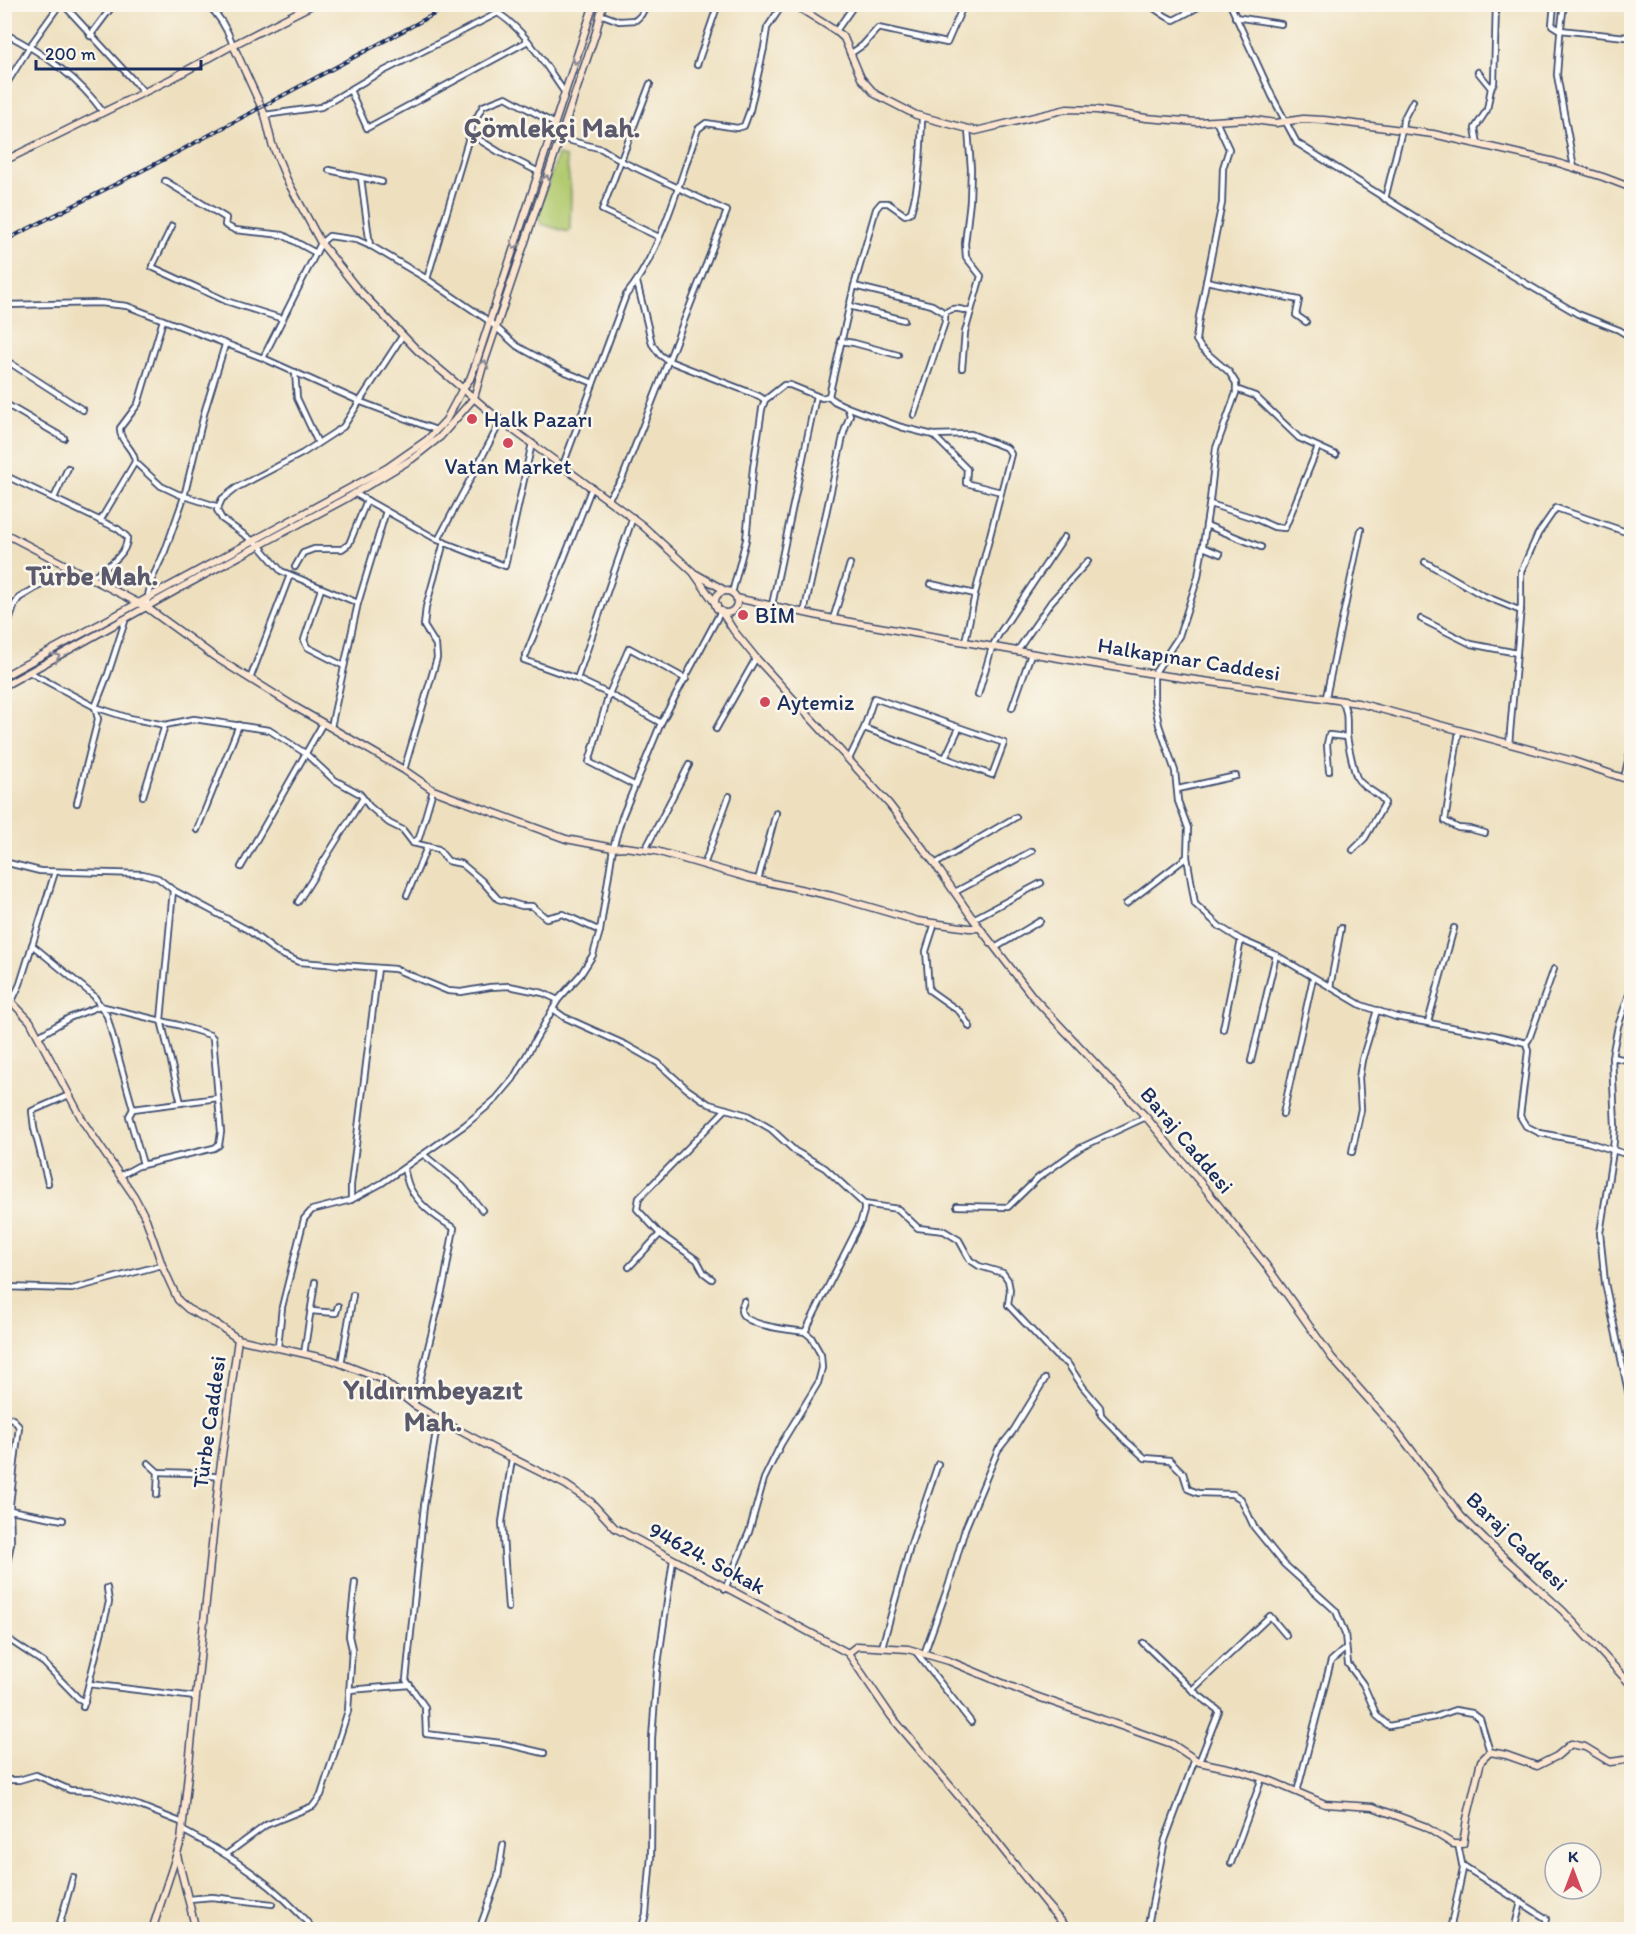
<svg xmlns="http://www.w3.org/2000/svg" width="1636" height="1934" font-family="Itim,sans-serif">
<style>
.green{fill:#b2ca6f;stroke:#667c66;stroke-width:1.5}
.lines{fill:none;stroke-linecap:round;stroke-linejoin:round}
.street-casing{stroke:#3b4a6d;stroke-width:8}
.secondary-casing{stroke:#3b4a6d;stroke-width:9}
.street{stroke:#fff;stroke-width:4.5}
.secondary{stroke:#fbe5cf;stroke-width:6}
.rail-casing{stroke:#1b2f5e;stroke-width:4}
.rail{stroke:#fbf7ec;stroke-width:1.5;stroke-dasharray:4.5;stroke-linecap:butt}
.oneway{stroke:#8b8a96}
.poi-dot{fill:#d1495b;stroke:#fbf7ec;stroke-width:2}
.labels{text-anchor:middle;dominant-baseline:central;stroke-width:5;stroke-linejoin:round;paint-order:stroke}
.poi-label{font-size:22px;fill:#1b2f5e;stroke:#fbf7ec;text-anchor:start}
.street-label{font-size:22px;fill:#1b2f5e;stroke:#fbf7ec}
.district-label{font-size:28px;font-weight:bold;fill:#5a5a6c;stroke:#fbf7ec}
</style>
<rect width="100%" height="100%" fill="#fbf7ec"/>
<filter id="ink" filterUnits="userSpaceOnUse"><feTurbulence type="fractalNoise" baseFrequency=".0167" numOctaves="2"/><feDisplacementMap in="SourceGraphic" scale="12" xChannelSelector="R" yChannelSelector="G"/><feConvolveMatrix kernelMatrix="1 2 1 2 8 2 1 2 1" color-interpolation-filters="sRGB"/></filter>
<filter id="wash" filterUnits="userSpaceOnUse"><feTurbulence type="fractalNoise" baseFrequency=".008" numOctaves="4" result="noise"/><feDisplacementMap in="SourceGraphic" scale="24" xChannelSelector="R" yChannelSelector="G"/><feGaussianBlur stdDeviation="1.35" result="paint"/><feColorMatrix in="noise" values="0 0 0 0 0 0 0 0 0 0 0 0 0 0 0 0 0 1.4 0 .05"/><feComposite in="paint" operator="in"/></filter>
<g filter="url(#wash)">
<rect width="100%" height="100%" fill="#eee0bf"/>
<polygon class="green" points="558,155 566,157 571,191 570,229 568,232 541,224 537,215"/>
</g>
<g filter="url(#ink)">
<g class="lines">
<g class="street-casing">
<g id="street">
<polyline points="63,4 144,92"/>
<path d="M207,4C220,16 227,28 233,45"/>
<path d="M1147,4C1157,9 1164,17 1174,20L1204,4"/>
<polyline points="1230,4 1272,96 1297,143 1447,237 1525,283 1578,314 1619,330 1632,338"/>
<polyline points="1554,4 1552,25 1560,30 1626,37 1632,32"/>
<polyline points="1564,4 1560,34 1557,75 1574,168"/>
<polyline points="600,14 619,21 636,20 641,15 647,4"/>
<polyline points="1235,17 1281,24"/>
<polyline points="836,31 855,4"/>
<path d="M4,33C42,52 78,77 103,112"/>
<polyline points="90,36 114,4"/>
<polyline points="850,54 863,45 878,28 947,43 964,4"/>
<polyline points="697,65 718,4"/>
<polyline points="1478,72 1491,88"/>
<polyline points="650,84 602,210 659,237"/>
<polyline points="4,88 30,46 60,4"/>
<polyline points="350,90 367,128 528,41"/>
<path d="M265,115L321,107L370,78L498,13C527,32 545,65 565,93"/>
<polyline points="1216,121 1229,149 1223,168 1222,203 1199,317 1196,340 1201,348 1229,372 1236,383 1236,393 1216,448 1210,500 1198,577 1179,636 1154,674 1154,700 1159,725 1175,771 1178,801 1188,828 1187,857 1195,904 1219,926 1241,940 1276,955 1361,1005 1396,1017 1494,1035 1526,1043 1528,1051 1520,1116 1526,1126 1540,1133 1587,1142 1629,1155 1632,1160"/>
<polyline points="470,134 499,152 539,172"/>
<polyline points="560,138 602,149 621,161 727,211 622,479 608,499"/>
<polyline points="1478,144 1475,128 1487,110 1491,88 1494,83 1496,4"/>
<polyline points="329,170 382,182"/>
<polyline points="361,178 370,246"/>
<polyline points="165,181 226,218 225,225 235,230 283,235 316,253"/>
<polyline points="1385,199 1402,130 1403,120 1413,101"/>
<polyline points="172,226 152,267 226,301 283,319"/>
<polyline points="427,279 473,124 483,106 506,97 555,124"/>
<polyline points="1206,281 1299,300 1296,315 1306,322"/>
<polyline points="637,282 652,344 660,355 669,361 759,396 765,400"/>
<polyline points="854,286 932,305 945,313 945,322 914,415"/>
<polyline points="4,305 100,303 127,306 263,358 361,402 436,430"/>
<polyline points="849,306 904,320"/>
<path d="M945,313C953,306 961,309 971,312"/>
<polyline points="840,341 854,343 898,355"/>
<polyline points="263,358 321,243 329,236 357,240 373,247 427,279 489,321 517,346 561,370 593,383"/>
<polyline points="4,359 83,410"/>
<polyline points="962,368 965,332 981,276 966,257 965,244 970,201 971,169 968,129"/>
<polyline points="295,372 297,398 318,443"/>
<polyline points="1236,389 1255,396 1299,438 1336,455"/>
<polyline points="4,403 64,438"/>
<polyline points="847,407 901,427 933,435 967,469 966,483 1001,492"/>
<polyline points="933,435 971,434 1007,448 1011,454 975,594 965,642"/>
<polyline points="135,462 161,486 178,494 219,507"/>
<path d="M563,465L626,295C660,255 680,180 698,129L706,123L737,128L744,126L750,110L764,48L767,28L783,4"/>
<path d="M4,475L118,529L127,537C128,556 104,568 91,578"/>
<polyline points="592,487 524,660 577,679 609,694 661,723"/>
<polyline points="354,493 438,540 505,566 532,443"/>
<polyline points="54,498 68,468"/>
<polyline points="1210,504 1254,518 1274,527 1285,528 1318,447"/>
<path d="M100,521L135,462C135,449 119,442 120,428L138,404L163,320"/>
<polyline points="1206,525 1261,547"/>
<polyline points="438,540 501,421"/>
<polyline points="1203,547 1220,554"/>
<polyline points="1425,562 1482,595 1521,611"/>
<polyline points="295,567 303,553 314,549 342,549 349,544 367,500"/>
<polyline points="931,584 975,594"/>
<polyline points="321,589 304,640 307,647 344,666"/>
<path d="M732,593L746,540L753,468L762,409L765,400L784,385H790L822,398L829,396L854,286L876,209L881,203H888L905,215L911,212C920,183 921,148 922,117"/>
<polyline points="358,603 281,571 259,545 222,519 217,510 222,499 236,488 303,453 343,427 403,335"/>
<polyline points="772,605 816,396"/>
<polyline points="146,607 151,581 165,551 184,497 205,410 225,345"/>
<polyline points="804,613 844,432 850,415 847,407 834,401 829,396"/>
<polyline points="833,619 850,564"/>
<polyline points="1421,619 1471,644 1517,653"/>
<polyline points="4,636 15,604 19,598 71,567"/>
<polyline points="1017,651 1051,602 1088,561"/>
<polyline points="29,672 95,707 129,718 165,725 194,719 269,730 305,753 333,779 360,794 369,806 389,823 403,830 413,843 438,849 448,861 462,864 482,881 498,899 522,906 532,906 546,918 563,914 600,931"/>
<polyline points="250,679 290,575"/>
<polyline points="577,679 633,517"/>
<polyline points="978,695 992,647 999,634 1064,537"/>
<polyline points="1326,697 1361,530"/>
<path d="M1341,700C1349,712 1346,722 1347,736C1348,744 1354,772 1357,778C1364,790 1380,792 1385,803L1365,838L1353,850"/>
<polyline points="1012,708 1031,654"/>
<polyline points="331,727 358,603 386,511"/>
<polyline points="716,729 756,658"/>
<polyline points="1459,731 1445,821 1458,828 1470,829 1485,833"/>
<polyline points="1509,744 1521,606 1521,572 1538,534 1556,508 1632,534"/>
<polyline points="945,758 959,728"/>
<polyline points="849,759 864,728 874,698 1004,743 992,775 864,728"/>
<polyline points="404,770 437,658 436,645 424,626 426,607 444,542"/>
<polyline points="1329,771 1327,744 1329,735 1347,737"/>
<polyline points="1625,774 1632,744"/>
<polyline points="634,785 589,762 609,694 629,648 686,679"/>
<polyline points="1178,789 1236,776"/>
<polyline points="143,796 165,725"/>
<polyline points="77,803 98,719 95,707 108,674 126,618"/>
<polyline points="197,830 239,725"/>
<polyline points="413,843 419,838 433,790"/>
<polyline points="645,850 689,765"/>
<polyline points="4,862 40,871 143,874 158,878 173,890 248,930 278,953 299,962 395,969 448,991 461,992 490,987 509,986 543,993 558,1000 581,974 593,955 600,931 613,848 622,817 661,723 721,611"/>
<polyline points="935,864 1016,817"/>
<polyline points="704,865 729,796"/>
<polyline points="241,867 323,723"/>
<polyline points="758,880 776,813"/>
<polyline points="173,890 161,1020 181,1103"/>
<polyline points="955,892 1032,851"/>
<polyline points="407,895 427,847"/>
<polyline points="298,902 363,798"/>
<polyline points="1126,904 1187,857"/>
<polyline points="973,919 1041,883"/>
<polyline points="935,923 926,951 929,990 960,1012 970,1027"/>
<polyline points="32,945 94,996 107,1016 133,1109"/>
<polyline points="995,948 1040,921"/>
<polyline points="1632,986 1618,1026 1612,1057 1615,1127 1613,1151 1600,1233 1605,1283 1632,1410"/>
<polyline points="1330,987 1341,928"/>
<polyline points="12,1001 20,984 55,872"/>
<polyline points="553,1009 564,1017 626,1045 658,1063 687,1089 709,1104 747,1115 771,1129 795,1151 825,1168 864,1204 864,1211 861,1221 805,1332 811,1337 821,1355 822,1368 818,1383 781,1444 764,1479 749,1532 725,1589"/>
<polyline points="1428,1022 1454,928"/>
<polyline points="1223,1029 1241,940"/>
<polyline points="39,1036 69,1018 100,1006 178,1025 210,1035 213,1038 221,1132 219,1145 214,1148 138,1166 120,1176"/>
<polyline points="1526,1043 1529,1039 1554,969"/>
<polyline points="1612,1057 1632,1061"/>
<polyline points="1251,1061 1276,955"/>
<polyline points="1283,1114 1313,978"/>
<polyline points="1352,1152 1361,1109 1359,1078 1362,1060 1377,1010"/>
<polyline points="424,1155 462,1186 482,1210"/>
<polyline points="143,1164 129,1116 133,1109 218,1098"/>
<path d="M404,1169C406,1175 407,1183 410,1188C419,1205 438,1219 454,1228L444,1283L414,1405"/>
<polyline points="48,1183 34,1128 32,1111 69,1095"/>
<polyline points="351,1200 351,1185 378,968"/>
<polyline points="864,1204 898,1209 918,1228 944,1231 959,1240 970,1260 979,1266 1003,1273 1008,1280 1010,1290 1008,1305 1056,1356 1068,1364 1083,1387 1100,1407 1101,1415 1127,1442 1145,1458 1170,1460 1183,1473 1188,1489 1198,1493 1233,1494 1241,1499 1254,1527 1284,1564 1336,1611 1345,1634 1348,1664 1363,1684 1377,1716 1389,1726 1435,1717 1455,1710 1472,1713 1480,1719 1490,1752"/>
<polyline points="957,1206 1008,1207 1038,1178 1080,1148 1146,1117"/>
<polyline points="629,1267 660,1234"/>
<polyline points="712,1279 704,1273 697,1260 660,1234 637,1209 639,1198 726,1109"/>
<polyline points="4,1287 72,1289 162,1265"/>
<path d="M744,1301C744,1302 741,1308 741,1310C741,1326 792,1330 805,1332"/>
<polyline points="311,1311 336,1313 338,1306"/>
<polyline points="278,1347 282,1307 304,1219 312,1210 351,1200 382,1183 465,1125 496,1099 513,1079 558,1000"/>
<polyline points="304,1354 315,1282"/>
<polyline points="341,1364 353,1295"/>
<path d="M4,1417C12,1416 16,1421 19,1427L10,1504L11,1543L6,1569L8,1593L4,1609"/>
<polyline points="438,1419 424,1506 406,1680 425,1707 426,1734 501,1743 544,1753"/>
<polyline points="148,1463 158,1472 191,1473 219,1477"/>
<polyline points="157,1495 158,1472"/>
<polyline points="10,1510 63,1520"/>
<polyline points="508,1608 502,1522 512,1459"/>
<polyline points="4,1621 7,1630 4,1642"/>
<polyline points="5,1637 44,1663 78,1698 85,1702"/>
<polyline points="1143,1643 1192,1690 1219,1711 1199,1762"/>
<polyline points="882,1647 910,1547 938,1464"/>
<polyline points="916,1652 971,1722"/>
<polyline points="924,1654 949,1584 965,1529 998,1450 1013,1431 1045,1379"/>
<polyline points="89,1684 195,1697"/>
<polyline points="349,1690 410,1685"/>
<polyline points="1192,1690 1270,1616 1286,1635"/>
<polyline points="83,1707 109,1602 107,1588"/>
<polyline points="4,1780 19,1780 36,1775 70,1790 92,1791 140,1806 183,1823"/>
<polyline points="1297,1792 1331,1661 1346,1648"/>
<path d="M182,1830C232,1856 277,1886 314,1930"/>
<polyline points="227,1854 266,1825 313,1806 321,1795 348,1711 352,1649 349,1636 355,1582"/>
<polyline points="1231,1863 1262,1778"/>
<polyline points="1462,1865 1547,1919 1544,1930"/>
<polyline points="189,1899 212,1897 272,1904"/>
<polyline points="58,1930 73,1877"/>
<polyline points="479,1930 498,1877 503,1845"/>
<polyline points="641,1930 646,1914 651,1856 652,1738 657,1671 673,1560"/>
<polyline points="1147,1930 1165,1840 1195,1759"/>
<polyline points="1450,1930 1463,1869 1458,1844"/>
<polyline points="1514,1930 1521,1902"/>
</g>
</g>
<g class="secondary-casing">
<g id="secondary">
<polyline points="793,4 836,31 844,38 861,78 875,94 916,115 976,131 1067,109 1097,110 1146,118 1197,122 1247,119 1276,123 1303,119 1324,120 1433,134 1490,147 1555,162 1603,177 1632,188"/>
<polyline points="233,45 265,115 272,144 287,180 321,243 356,287 418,351 501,421 642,525 693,572 717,606"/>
<polyline points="4,161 171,79 233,45 314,4"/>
<polyline points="4,533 146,607 215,657 297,708 404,770 433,790 454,798 566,839 613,848 624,847 656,851 749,878 832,896 918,921 969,928 980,928"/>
<polyline points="696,574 726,591"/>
<circle cx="726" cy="602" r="11"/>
<polyline points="736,598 833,619 1017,651 1154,674 1358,703 1573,761 1632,781"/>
<polyline points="721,611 734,631 756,658 889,804 935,864 973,919 1033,997 1146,1117 1204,1187 1266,1265 1332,1358 1400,1435 1461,1516 1485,1540 1563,1611 1632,1686"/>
<polyline points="4,676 387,468 427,440 446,420 463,388 470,379 476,363 594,4"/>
<polyline points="4,686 184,586 347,498 412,459 440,437 474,398 483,366 596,32 603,4"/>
<polyline points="4,994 30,1021 84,1123 134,1196 146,1219 162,1265 178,1300 188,1309 218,1325 238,1339 219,1477 181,1841 152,1930"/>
<polyline points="238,1339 332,1360 381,1379 414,1405 438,1419 496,1450 566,1485 591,1502 615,1528 848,1653 891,1716 989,1832 1046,1904 1069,1930"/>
<polyline points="848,1653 857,1646 908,1649 949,1661 1024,1692 1172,1744 1199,1762 1237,1770 1271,1781 1325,1804 1373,1807 1424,1826 1453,1844 1463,1844 1467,1819 1481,1761 1490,1752 1506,1755 1537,1766 1557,1756 1571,1744 1585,1747 1610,1762 1632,1759"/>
<polyline points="177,1855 196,1930"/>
</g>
</g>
<use href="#street" class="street"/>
<use href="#secondary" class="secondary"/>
<g class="rail-casing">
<polyline id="rail" points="4,241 161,161 453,4"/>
</g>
<use href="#rail" class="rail"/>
</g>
<defs><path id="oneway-chevron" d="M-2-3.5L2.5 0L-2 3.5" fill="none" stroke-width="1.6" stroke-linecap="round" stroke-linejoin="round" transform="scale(1.5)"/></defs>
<g class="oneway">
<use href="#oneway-chevron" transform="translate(576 60) rotate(108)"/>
<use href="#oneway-chevron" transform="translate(546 179) rotate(-71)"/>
<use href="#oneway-chevron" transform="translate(515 245) rotate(108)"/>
<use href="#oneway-chevron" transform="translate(484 364) rotate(-73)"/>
<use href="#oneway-chevron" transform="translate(56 657) rotate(-29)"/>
</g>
</g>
<g class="poi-dot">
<circle cx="472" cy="419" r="6"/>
<circle cx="508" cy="443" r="6"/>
<circle cx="743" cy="615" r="6"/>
<circle cx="765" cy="702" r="6"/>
</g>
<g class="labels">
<g class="poi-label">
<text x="484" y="419">Halk Pazarı</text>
<text x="508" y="466" text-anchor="middle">Vatan Market</text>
<text x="755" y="615">BİM</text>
<text x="777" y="702">Aytemiz</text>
</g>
<g class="street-label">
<text transform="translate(1189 659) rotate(9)">Halkapınar Caddesi</text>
<text transform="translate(1187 1140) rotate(50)">Baraj Caddesi</text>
<text transform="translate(209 1422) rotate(-82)">Türbe Caddesi</text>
<text transform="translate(1517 1541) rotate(44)">Baraj Caddesi</text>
<text transform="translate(707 1558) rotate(28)">94624. Sokak</text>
</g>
<g class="district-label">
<text x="552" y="127">Çömlekçi Mah.</text>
<text x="92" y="575">Türbe Mah.</text>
<text x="433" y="1389">Yıldırımbeyazıt<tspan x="433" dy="32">Mah.</tspan></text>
</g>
</g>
<rect width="1636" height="1934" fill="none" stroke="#fbf7ec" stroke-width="24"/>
<g transform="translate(1573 1871)"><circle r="28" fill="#fbf7ec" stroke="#a1a7b3" stroke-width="1.5"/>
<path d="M0-4.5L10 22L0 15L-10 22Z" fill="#d1495b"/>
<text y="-9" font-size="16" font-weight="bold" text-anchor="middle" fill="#1b2f5e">K</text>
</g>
<path d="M36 60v9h165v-9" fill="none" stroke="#1b2f5e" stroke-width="3"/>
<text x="45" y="60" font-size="18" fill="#1b2f5e" stroke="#fbf7ec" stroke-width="4.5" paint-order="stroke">200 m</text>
</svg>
